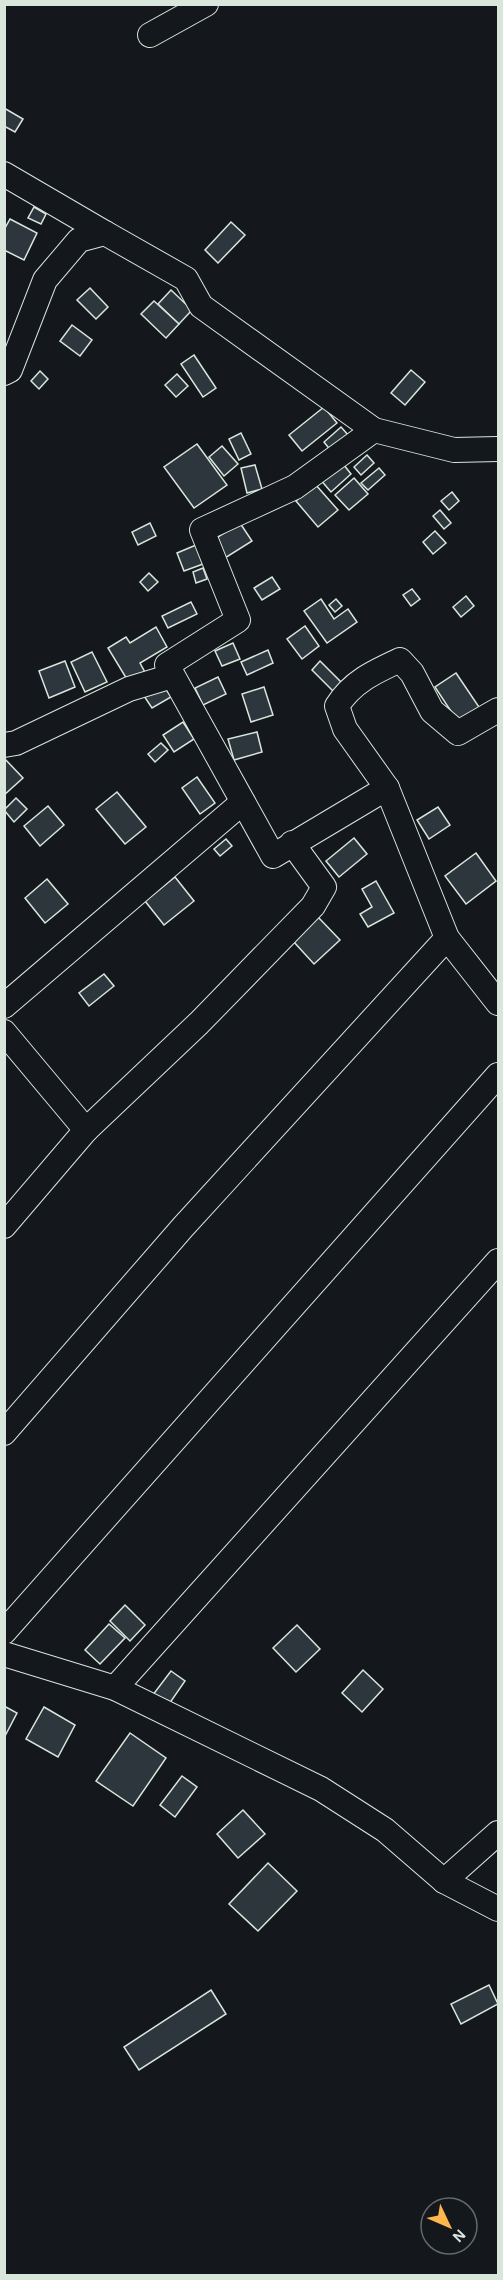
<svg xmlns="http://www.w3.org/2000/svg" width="503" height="2280" font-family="'Alegreya Sans',sans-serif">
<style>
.building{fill:#2c363c;stroke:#d8e6dc;stroke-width:1.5}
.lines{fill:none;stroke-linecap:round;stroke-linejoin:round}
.street-casing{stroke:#d8e6dc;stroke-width:26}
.street{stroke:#14181c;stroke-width:24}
</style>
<rect width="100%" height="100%" fill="#14181c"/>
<g class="building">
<polygon points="4,108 23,119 15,132 4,126"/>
<polygon points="34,207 46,214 41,224 28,218"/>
<polygon points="10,219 37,233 24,260 4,250 4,230"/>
<polygon points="231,222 245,235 218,263 205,250"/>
<polygon points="90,288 108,307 96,319 77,300"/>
<polygon points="171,290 192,310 179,324 158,304"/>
<polygon points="154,301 179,324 166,338 141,314"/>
<polygon points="72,325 92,340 80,356 60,341"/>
<polygon points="194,355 216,388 203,397 181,364"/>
<polygon points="411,370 425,382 405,405 391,393"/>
<polygon points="40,371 48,379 39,389 31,381"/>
<polygon points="177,374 188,386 176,397 165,385"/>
<polygon points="324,407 337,423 302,451 289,435"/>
<polygon points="341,427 349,436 331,451 324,442"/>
<polygon points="241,433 251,454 239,460 229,439"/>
<polygon points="197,444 227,485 194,508 164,467"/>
<polygon points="222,446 238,464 224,476 209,457"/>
<polygon points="367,455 374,463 361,475 354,467"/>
<polygon points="340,460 351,474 331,492 319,478"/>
<polygon points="255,465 262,489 247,493 241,468"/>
<polygon points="379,468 385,475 368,490 361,483"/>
<polygon points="354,478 368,494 349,510 335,495"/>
<polygon points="315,484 338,510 318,527 296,501"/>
<polygon points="452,492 459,501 449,510 441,501"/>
<polygon points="440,510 451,523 444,529 433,516"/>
<polygon points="150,523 156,536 138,545 132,532"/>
<polygon points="240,523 252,541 225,558 213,540"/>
<polygon points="435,531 446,543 433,554 423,542"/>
<polygon points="196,545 203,564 184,571 177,553"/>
<polygon points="203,568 207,579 196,583 193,572"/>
<polygon points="149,573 158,582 148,591 140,582"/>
<polygon points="272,577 280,589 262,600 254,588"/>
<polygon points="412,589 420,599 411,606 403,595"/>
<polygon points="466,596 474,606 461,617 453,607"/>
<polygon points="321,599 334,619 348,609 357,622 327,643 304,611"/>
<polygon points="336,599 342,606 335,612 329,605"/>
<polygon points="191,602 197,614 168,628 162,616"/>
<polygon points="305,626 319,646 302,659 287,639"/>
<polygon points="156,627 167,647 140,663 147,676 131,686 108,648 126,637 130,643"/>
<polygon points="233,643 240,659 222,666 215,651"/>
<polygon points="268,650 273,663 247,675 241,662"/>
<polygon points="92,652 107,682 85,692 71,662"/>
<polygon points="65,661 75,687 49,698 39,671"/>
<polygon points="320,661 345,686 336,694 312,670"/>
<polygon points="456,673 479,707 458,722 435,687"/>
<polygon points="218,677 226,694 203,705 195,688"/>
<polygon points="163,684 171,697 152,708 144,696"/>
<polygon points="264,687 273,715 251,722 242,694"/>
<polygon points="183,722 194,739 174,752 163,735"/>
<polygon points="257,732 262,752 234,760 228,739"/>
<polygon points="161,743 168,750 155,762 148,754"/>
<polygon points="4,758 23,778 4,795"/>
<polygon points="197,777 215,803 200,814 182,788"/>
<polygon points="117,792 146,827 125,844 96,809"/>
<polygon points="16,798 27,809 14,822 4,810"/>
<polygon points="48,806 64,825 40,846 24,826"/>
<polygon points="438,807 450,825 429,839 417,820"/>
<polygon points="354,838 367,854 339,877 326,861"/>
<polygon points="226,839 232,846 220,856 214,849"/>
<polygon points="476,853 496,881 466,904 445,876"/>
<polygon points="175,877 194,901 164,925 145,901"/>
<polygon points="47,879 68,904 45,923 25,898"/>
<polygon points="376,881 394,913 368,927 360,914 372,907 362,889"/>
<polygon points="318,917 340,940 314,964 293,941"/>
<polygon points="104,974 114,986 89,1006 79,993"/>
<polygon points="125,1605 145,1625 130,1641 110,1621"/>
<polygon points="109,1624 125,1638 100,1664 85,1650"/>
<polygon points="297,1625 320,1649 296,1672 273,1648"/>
<polygon points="363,1670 383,1689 362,1712 342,1693"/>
<polygon points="171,1671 185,1681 167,1707 152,1696"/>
<polygon points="4,1706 17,1713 5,1736 4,1736"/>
<polygon points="44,1707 75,1725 58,1757 26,1739"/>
<polygon points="130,1733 166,1758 133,1806 96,1781"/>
<polygon points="182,1776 197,1787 175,1817 160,1805"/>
<polygon points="243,1810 265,1834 238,1858 217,1834"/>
<polygon points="268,1863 297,1891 258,1931 229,1904"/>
<polygon points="489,1985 498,2004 461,2024 451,2004"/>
<polygon points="211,1990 226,2014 139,2070 124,2047"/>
</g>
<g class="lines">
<g class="street-casing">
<g id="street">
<polyline points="150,35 206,4"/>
<polyline points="4,174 105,233"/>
<polyline points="4,373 10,370 45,280 79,240 105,233 186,279 201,306 374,430 454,450 498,449"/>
<polyline points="374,430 295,487 202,530 238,620 167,665 273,856 387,788"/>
<path d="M498,710L458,733L432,711L412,673L400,660C374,672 352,682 337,706L345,729L387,788L447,938L498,1003"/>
<polyline points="4,745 16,743 129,689 172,676"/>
<polyline points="4,1006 243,802"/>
<polyline points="4,1032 86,1130"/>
<polyline points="4,1226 86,1130 199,1023 313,906 324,887 292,843"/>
<polyline points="4,1433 183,1227 447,938"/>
<polyline points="4,1632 498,1075"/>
<polyline points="4,1654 115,1688 321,1789 385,1830 444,1881 498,1909"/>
<polyline points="115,1688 498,1261"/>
<polyline points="444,1881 498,1833"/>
</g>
</g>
<use href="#street" class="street"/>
</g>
<rect width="503" height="2280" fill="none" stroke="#d8e6dc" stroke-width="12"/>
<g transform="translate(449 2226) rotate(134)"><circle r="28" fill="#14181c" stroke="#626a69" stroke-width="1.5"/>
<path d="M0-4.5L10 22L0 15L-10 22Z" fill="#ffb74d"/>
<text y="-9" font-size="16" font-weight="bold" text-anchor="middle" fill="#d8e6dc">N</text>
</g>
</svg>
